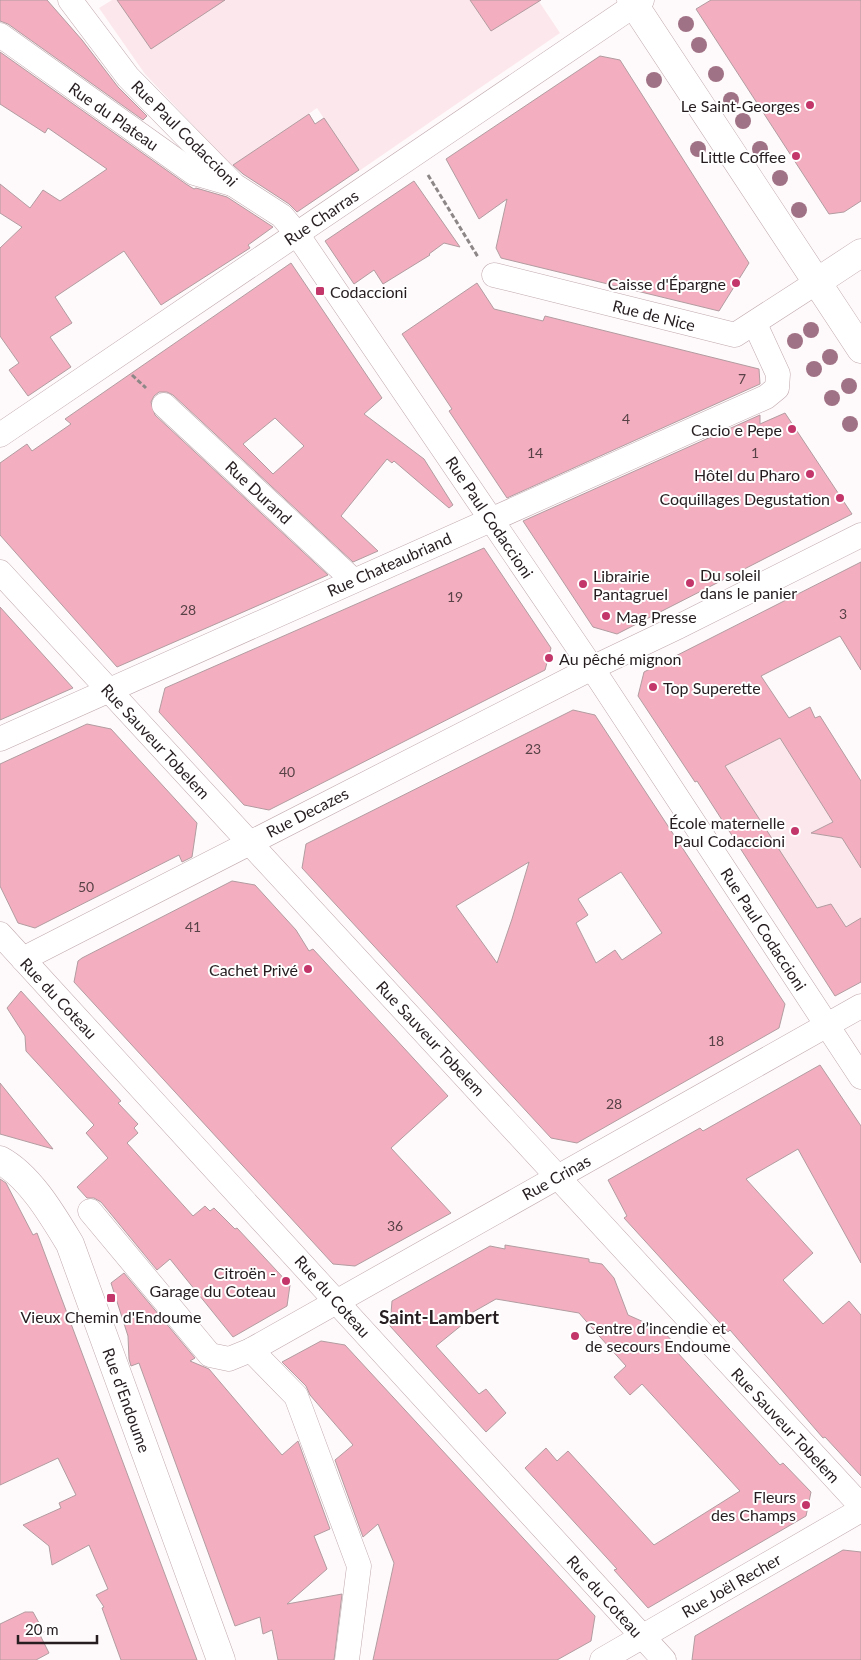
<svg xmlns="http://www.w3.org/2000/svg" width="861" height="1660" font-family="Lato,sans-serif">
<style>
.built{fill:#fce8ec}
.building{fill:#f3afc0;stroke:#b29ca1;fill-rule:evenodd}
.lines{fill:none;stroke-linecap:round;stroke-linejoin:round}
.minor-casing{stroke:#c0a9ae;stroke-width:25}
.tertiary-casing{stroke:#c0a9ae;stroke-width:29}
.secondary-casing{stroke:#c0a9ae;stroke-width:29}
.path{stroke:#8d8788;stroke-width:3;stroke-dasharray:5 2.5;stroke-linecap:butt}
.minor{stroke:#fff;stroke-width:24}
.tertiary{stroke:#fff;stroke-width:28}
.secondary{stroke:#fff;stroke-width:28}
.tree{fill:#a07285}
.poi-dot{fill:#c23669;stroke:#fff;stroke-width:2}
.labels{text-anchor:middle;dominant-baseline:central;stroke-width:4;stroke-linejoin:round;paint-order:stroke}
.number-label{font-size:14px;fill:#584247}
.poi-label{font-size:16px;fill:#251d1f;stroke:#fff;text-anchor:end}
.street-label{font-size:16px;fill:#251d1f;stroke:#fff}
.quarter-label{font-size:19px;font-weight:bold;fill:#251d1f;stroke:#fff}
</style>
<rect width="100%" height="100%" fill="#fef9fa"/>
<g class="built">
<polygon points="112,0 538,0 560,33 359,171 317,108 232,167 145,74 99,8"/>
<polygon points="820,716 861,781 861,982 835,996 697,780"/>
</g>
<g class="building">
<polygon points="0,0 47,0 82,40 118,87 147,116 143,120 8,24 0,21"/>
<polygon points="117,0 225,0 151,49"/>
<polygon points="470,0 541,0 491,31"/>
<polygon points="711,0 861,0 861,201 844,212 829,214 696,9"/>
<polygon points="0,52 186,184 194,189 196,188 227,197 273,227 248,245 250,248 161,305 124,251 55,297 72,323 50,337 71,367 28,396 9,370 19,363 0,336 0,248 22,227 0,213 0,184 30,208 43,190 60,201 107,169 48,128 45,133 0,104"/>
<polygon points="600,56 620,60 749,263 719,311 501,258 496,248 507,199 479,219 446,159"/>
<polygon points="309,114 315,124 324,118 359,170 297,212 289,204 243,174 233,165"/>
<polygon points="414,181 460,247 444,243 429,254 430,255 383,284 374,270 354,284 325,241"/>
<path d="M291,263L382,398L364,414L424,459L453,505L449,508L394,461L392,463L387,459L341,516L378,551L353,562L173,395L167,392H159L154,396L151,402L155,415L328,575L117,667L0,535V463L27,444L32,451L71,424L65,419ZM275,418L304,446L273,474L243,444Z"/>
<polygon points="477,283 494,309 543,321 545,316 759,369 760,384 507,498 449,411 452,409 402,334"/>
<polygon points="785,413 852,514 617,634 593,627 523,521 760,415 760,424"/>
<polygon points="484,548 551,648 545,670 269,810 244,805 159,712 165,688"/>
<polygon points="861,562 861,670 840,636 761,676 789,718 810,707 815,718 820,716 861,781 861,868 842,838 811,833 833,822 780,738 725,766 817,908 831,904 846,927 861,918 861,982 835,996 697,781 695,782 638,696 644,672"/>
<polygon points="0,607 73,688 0,720"/>
<path d="M573,710L595,715L785,1004L779,1028L577,1143L551,1138L302,868L306,844ZM529,862L512,919L497,963L456,906ZM621,872L662,933L622,960L615,950L596,963L576,923L588,915L578,899Z"/>
<polygon points="87,724 111,729 197,823 192,857 182,862 179,855 35,928 18,923 0,886 0,764"/>
<polygon points="232,881 255,885 296,930 309,951 313,949 448,1096 391,1148 451,1213 355,1266 333,1264 74,982 78,961 82,958"/>
<polygon points="21,991 121,1101 118,1103 138,1124 134,1128 138,1133 127,1143 193,1216 205,1206 210,1211 214,1208 235,1229 237,1228 290,1285 287,1306 233,1337 170,1259 157,1270 101,1202 94,1198 87,1198 77,1187 108,1158 86,1133 94,1125 26,1051 25,1036 7,1008"/>
<polygon points="820,1065 861,1126 861,1263 798,1149 746,1179 813,1253 783,1280 823,1324 849,1301 861,1315 861,1476 825,1437 823,1438 730,1330 728,1332 624,1218 627,1216 608,1180 700,1128 703,1131"/>
<polygon points="0,1083 53,1149 0,1134"/>
<polygon points="0,1179 6,1183 33,1235 37,1233 197,1660 121,1660 102,1608 104,1607 96,1595 108,1589 89,1545 52,1565 49,1546 23,1525 61,1508 59,1503 76,1495 58,1458 0,1485"/>
<polygon points="505,1245 589,1259 589,1262 602,1264 614,1278 628,1315 655,1327 657,1325 680,1349 677,1352 780,1465 783,1463 811,1492 806,1516 648,1608 614,1570 617,1569 525,1468 546,1448 557,1461 568,1451 654,1545 740,1491 642,1384 630,1395 614,1377 626,1366 592,1328 579,1313 496,1299 466,1316 468,1320 436,1346 479,1394 486,1389 506,1413 486,1432 390,1326 392,1301 490,1246 505,1249"/>
<polygon points="124,1273 195,1358 190,1361 209,1369 282,1455 298,1441 330,1529 314,1536 327,1569 287,1604 342,1594 334,1660 278,1660 272,1630 263,1634 260,1617 235,1626 139,1363 131,1366 129,1359 128,1336 111,1283"/>
<polygon points="321,1341 345,1345 595,1616 591,1641 557,1660 373,1660 394,1563 378,1524 363,1537 335,1460 353,1445 310,1395 306,1386 282,1362"/>
<polygon points="843,1550 861,1552 861,1660 692,1660 695,1636"/>
<polygon points="25,1612 33,1612 44,1632 40,1635 49,1653 36,1660 0,1660 0,1624"/>
</g>
<g class="lines">
<g class="minor-casing">
<g id="minor">
<polyline points="70,0 128,77 234,185 282,216 297,234 592,668 861,1077"/>
<polyline points="0,35 194,173 232,184"/>
<polyline points="494,275 735,335 817,282"/>
<polyline points="164,405 353,580"/>
<polyline points="0,435 642,0"/>
<polyline points="0,572 861,1506"/>
<polyline points="0,739 766,397 777,388 778,374 755,324"/>
<polyline points="0,934 664,1660"/>
<polyline points="23,959 592,668 678,627 861,535"/>
<polyline points="90,1211 210,1355 229,1359 251,1350 861,1006"/>
<polyline points="251,1350 296,1396 359,1566 347,1660"/>
<polyline points="602,1660 861,1510"/>
</g>
</g>
<g class="tertiary-casing">
<path id="tertiary" d="M0,1160C30,1176 53,1216 70,1244L221,1660"/>
</g>
<g class="secondary-casing">
<g id="secondary">
<polyline points="631,0 861,349"/>
<polyline points="817,282 861,253"/>
</g>
</g>
<g class="path">
<polyline points="428,175 478,257"/>
<polyline points="132,375 146,388"/>
</g>
<use href="#minor" class="minor"/>
<use href="#tertiary" class="tertiary"/>
<use href="#secondary" class="secondary"/>
</g>
<g class="tree">
<circle cx="686" cy="24" r="8"/>
<circle cx="699" cy="45" r="8"/>
<circle cx="716" cy="74" r="8"/>
<circle cx="654" cy="80" r="8"/>
<circle cx="731" cy="100" r="8"/>
<circle cx="743" cy="121" r="8"/>
<circle cx="698" cy="149" r="8"/>
<circle cx="760" cy="149" r="8"/>
<circle cx="780" cy="178" r="8"/>
<circle cx="799" cy="210" r="8"/>
<circle cx="811" cy="330" r="8"/>
<circle cx="795" cy="341" r="8"/>
<circle cx="830" cy="357" r="8"/>
<circle cx="814" cy="369" r="8"/>
<circle cx="849" cy="386" r="8"/>
<circle cx="832" cy="398" r="8"/>
<circle cx="850" cy="424" r="8"/>
</g>
<g class="poi-dot">
<circle cx="810" cy="105" r="5"/>
<circle cx="796" cy="156" r="5"/>
<circle cx="736" cy="283" r="5"/>
<rect x="315" y="286" width="10" height="10" rx="2.5"/>
<circle cx="792" cy="429" r="5"/>
<circle cx="810" cy="474" r="5"/>
<circle cx="840" cy="498" r="5"/>
<circle cx="690" cy="583" r="5"/>
<circle cx="583" cy="584" r="5"/>
<circle cx="606" cy="616" r="5"/>
<circle cx="549" cy="658" r="5"/>
<circle cx="653" cy="687" r="5"/>
<circle cx="795" cy="831" r="5"/>
<circle cx="308" cy="969" r="5"/>
<circle cx="286" cy="1281" r="5"/>
<rect x="106" y="1293" width="10" height="10" rx="2.5"/>
<circle cx="575" cy="1336" r="5"/>
<circle cx="806" cy="1505" r="5"/>
</g>
<g class="labels">
<g class="number-label">
<text x="742" y="378">7</text>
<text x="626" y="418">4</text>
<text x="535" y="452">14</text>
<text x="755" y="452">1</text>
<text x="455" y="596">19</text>
<text x="188" y="609">28</text>
<text x="843" y="613">3</text>
<text x="533" y="748">23</text>
<text x="287" y="771">40</text>
<text x="86" y="886">50</text>
<text x="193" y="926">41</text>
<text x="716" y="1040">18</text>
<text x="614" y="1103">28</text>
<text x="395" y="1225">36</text>
</g>
<g class="poi-label">
<text x="800" y="105">Le Saint-Georges</text>
<text x="786" y="156">Little Coffee</text>
<text x="726" y="283">Caisse d'Épargne</text>
<text x="330" y="291" text-anchor="start">Codaccioni</text>
<text x="782" y="429">Cacio e Pepe</text>
<text x="800" y="474">Hôtel du Pharo</text>
<text x="830" y="498">Coquillages Degustation</text>
<text x="700" y="574" text-anchor="start">Du soleil<tspan x="700" dy="18">dans le panier</tspan></text>
<text x="593" y="575" text-anchor="start">Librairie<tspan x="593" dy="18">Pantagruel</tspan></text>
<text x="616" y="616" text-anchor="start">Mag Presse</text>
<text x="559" y="658" text-anchor="start">Au pêché mignon</text>
<text x="663" y="687" text-anchor="start">Top Superette</text>
<text x="785" y="822">École maternelle<tspan x="785" dy="18">Paul Codaccioni</tspan></text>
<text x="298" y="969">Cachet Privé</text>
<text x="276" y="1272">Citroën -<tspan x="276" dy="18">Garage du Coteau</tspan></text>
<text x="111" y="1316" text-anchor="middle">Vieux Chemin d'Endoume</text>
<text x="585" y="1327" text-anchor="start">Centre d’incendie et<tspan x="585" dy="18">de secours Endoume</tspan></text>
<text x="796" y="1496">Fleurs<tspan x="796" dy="18">des Champs</tspan></text>
</g>
<g class="street-label">
<text transform="translate(114 116) rotate(35)">Rue du Plateau</text>
<text transform="translate(185 133) rotate(45)">Rue Paul Codaccioni</text>
<text transform="translate(321 217) rotate(-34)">Rue Charras</text>
<text transform="translate(654 315) rotate(14)">Rue de Nice</text>
<text transform="translate(259 492) rotate(43)">Rue Durand</text>
<text transform="translate(490 517) rotate(56)">Rue Paul Codaccioni</text>
<text transform="translate(389 564) rotate(-24)">Rue Chateaubriand</text>
<text transform="translate(156 741) rotate(47)">Rue Sauveur Tobelem</text>
<text transform="translate(307 812) rotate(-27)">Rue Decazes</text>
<text transform="translate(764 929) rotate(57)">Rue Paul Codaccioni</text>
<text transform="translate(59 998) rotate(47)">Rue du Coteau</text>
<text transform="translate(431 1038) rotate(47)">Rue Sauveur Tobelem</text>
<text transform="translate(556 1177) rotate(-29)">Rue Crinas</text>
<text transform="translate(333 1296) rotate(48)">Rue du Coteau</text>
<text transform="translate(127 1400) rotate(70)">Rue d'Endoume</text>
<text transform="translate(786 1425) rotate(47)">Rue Sauveur Tobelem</text>
<text transform="translate(731 1585) rotate(-30)">Rue Joël Recher</text>
<text transform="translate(605 1596) rotate(48)">Rue du Coteau</text>
</g>
<g class="quarter-label">
<text x="439" y="1316">Saint-Lambert</text>
</g>
</g>
<path d="M18 1635v8h79v-8" fill="none" stroke="#251d1f" stroke-width="2.5"/>
<text x="25" y="1635" font-size="15" fill="#251d1f" stroke="#ffffff" stroke-width="4" paint-order="stroke">20 m</text>
</svg>
